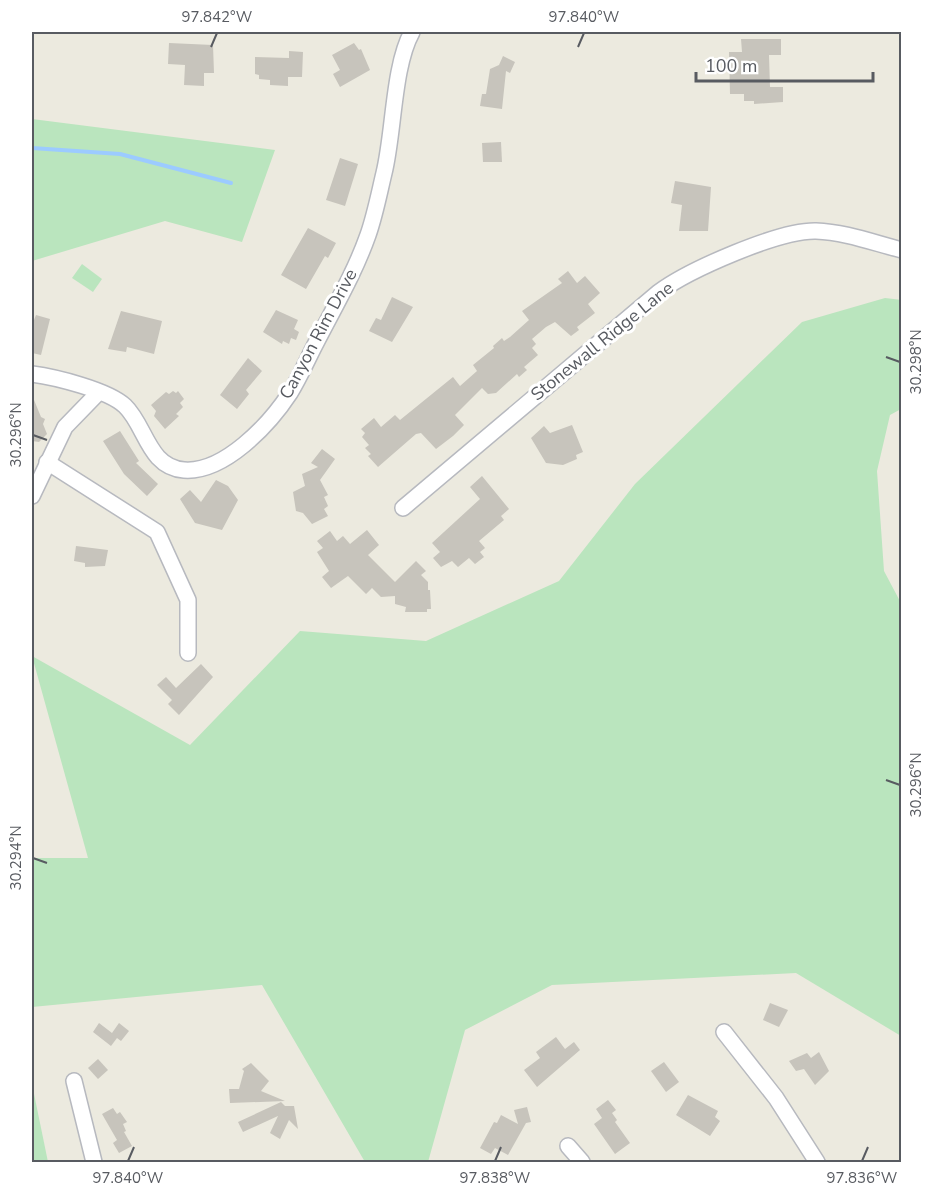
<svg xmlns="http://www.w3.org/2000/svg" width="933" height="1194" font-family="'Nunito Sans',sans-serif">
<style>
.green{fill:#bae5be}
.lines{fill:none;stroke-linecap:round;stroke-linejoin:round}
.stream{stroke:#9ccbff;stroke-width:4}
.building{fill:#c7c4bc}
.minor-casing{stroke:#b7b9bf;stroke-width:18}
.minor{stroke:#fff;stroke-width:15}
.ticks{fill:none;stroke:#585b61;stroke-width:2}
.labels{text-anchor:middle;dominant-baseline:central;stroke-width:6;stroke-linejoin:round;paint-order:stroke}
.street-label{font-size:18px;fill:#585b61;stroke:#fff}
.neatline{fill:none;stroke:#585b61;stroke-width:2}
.ticks-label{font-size:15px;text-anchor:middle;fill:#585b61}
</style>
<rect width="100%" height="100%" fill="#eceadf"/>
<g class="green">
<polygon points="32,119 275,150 242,242 165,221 32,261"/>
<polygon points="82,264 102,279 93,292 72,278"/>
<polygon points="885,298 902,300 901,409 890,415 877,471 884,571 902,605 901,1036 796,973 552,985 465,1030 428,1162 365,1162 262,985 32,1007 32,858 88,858 32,656 190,745 300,631 426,641 559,581 635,484 802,322"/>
<polygon points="32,1084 48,1162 32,1162"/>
</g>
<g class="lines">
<polyline class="stream" points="32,148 120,154 231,183"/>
</g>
<g class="building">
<polygon points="741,39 781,39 781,55 769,55 770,87 783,87 783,102 754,104 754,101 744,101 744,94 730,94 729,52 742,52"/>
<polygon points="169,43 213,45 214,73 204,73 204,86 184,85 185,65 168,64"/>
<polygon points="354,43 359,50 361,49 370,70 340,87 333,74 340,70 332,55"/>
<polygon points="289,51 303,52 302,77 288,77 288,86 270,85 270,80 259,79 259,75 255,74 255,57 289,58"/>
<polygon points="503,56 515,62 510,73 506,71 502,109 480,106 482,94 486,94 490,69 499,65"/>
<polygon points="501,142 502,162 483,162 482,143"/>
<polygon points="340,158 358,164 345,206 326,200"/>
<polygon points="675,181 711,187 708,231 679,231 682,205 671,203"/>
<polygon points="308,228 336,243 328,258 325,256 306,289 281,275"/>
<polygon points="568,271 577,283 585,276 600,293 588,304 595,313 577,327 579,330 571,336 555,322 546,327 532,339 536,344 532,348 538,355 524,367 527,370 519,377 517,374 496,393 488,394 482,388 455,415 464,425 453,436 436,449 421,433 416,434 378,467 368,456 371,454 365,448 369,445 362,437 365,433 361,429 374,418 381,427 395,415 400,420 453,377 460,386 477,371 473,365 494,348 493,346 502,338 504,341 510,337 529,320 522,311 562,283 558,279"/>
<polygon points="392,297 413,307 392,342 369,331 376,318 381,320"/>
<polygon points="276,310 298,320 294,329 299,332 296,340 291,338 289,344 283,341 282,344 263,332"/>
<polygon points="121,311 162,321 154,354 127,347 126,352 108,349"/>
<polygon points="36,315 50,319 41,355 32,353 32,319 34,320"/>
<polygon points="248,358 262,371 246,390 249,394 237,409 220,395"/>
<polygon points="173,391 176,393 178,391 184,399 180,403 183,407 176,414 179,416 165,429 154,416 156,411 151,405 166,392 169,394"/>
<polygon points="32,395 41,417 45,419 43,424 47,434 39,442 32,441"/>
<polygon points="572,425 583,452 576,455 577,459 563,465 546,463 531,438 544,426 550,433"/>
<polygon points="120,431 139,461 136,463 158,484 147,496 124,474 103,441"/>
<polygon points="322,449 335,459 320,480 328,495 324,497 328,506 324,509 328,516 312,524 303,513 296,511 293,492 305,486 302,474 318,467 311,463"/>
<polygon points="482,476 509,509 501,516 504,520 479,541 485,548 480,552 484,557 475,564 469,558 458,567 452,561 441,567 433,558 440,552 432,543 480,499 470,487"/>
<polygon points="216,480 228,486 238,500 222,530 195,523 180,499 190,490 201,502"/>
<polygon points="367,530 379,545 368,555 395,582 416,561 426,571 421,575 428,582 428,590 430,590 431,609 427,609 427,612 405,612 406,607 395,604 395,596 381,597 372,588 366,594 348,576 331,588 322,577 329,571 317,552 323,548 317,541 330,531 337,541 343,536 350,544"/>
<polygon points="76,546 108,550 105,566 85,567 85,563 74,561"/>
<polygon points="201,664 213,677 179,715 168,704 172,700 157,685 166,677 176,688"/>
<polygon points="770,1003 788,1010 779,1027 763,1020"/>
<polygon points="99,1023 112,1033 119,1023 129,1031 121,1041 117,1038 111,1046 93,1032"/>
<polygon points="556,1037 565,1049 574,1042 580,1050 537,1087 524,1070 540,1058 536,1052"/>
<polygon points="819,1052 829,1071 815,1085 804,1069 796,1071 789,1061 807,1053 811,1058"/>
<polygon points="98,1059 108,1070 98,1079 88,1068"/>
<polygon points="664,1062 679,1082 666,1092 651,1071"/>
<polygon points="251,1063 269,1081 261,1091 285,1101 230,1103 229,1089 239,1089 244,1071 242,1069"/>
<polygon points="688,1095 718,1111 715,1117 720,1121 710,1136 676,1115"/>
<polygon points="608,1100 616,1110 612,1113 617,1120 615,1122 630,1143 615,1154 594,1124 602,1118 596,1109"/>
<polygon points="281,1102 285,1106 294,1106 298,1129 289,1120 280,1139 270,1133 278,1116 243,1132 238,1122"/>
<polygon points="527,1107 531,1122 526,1123 508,1155 495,1148 491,1154 480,1148 494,1122 497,1123 501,1115 518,1124 514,1110"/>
<polygon points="113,1108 117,1114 120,1112 127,1122 123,1124 126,1131 124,1132 132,1146 119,1153 113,1143 117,1140 102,1114"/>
</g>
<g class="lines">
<g class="minor-casing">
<g id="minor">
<path d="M32,374C55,377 108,390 125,406C146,426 148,467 184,470C224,473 269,425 290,393C300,377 308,358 317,341C335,306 355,272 368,235C375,215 379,194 384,173C394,133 393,66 412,32"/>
<polyline points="47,462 157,532 188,600 188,653"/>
<polyline points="32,496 65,427 99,392"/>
<path d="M403,508L659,292C689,270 779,230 816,231C845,232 874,243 902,250"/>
<polyline points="724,1032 776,1098 817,1162"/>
<polyline points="74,1081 94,1162"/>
<polyline points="568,1146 582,1162"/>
</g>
</g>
<use href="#minor" class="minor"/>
</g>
<path class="ticks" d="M211,47L217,33M578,47L584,33M886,357L900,362M33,435L47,440M886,780L900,785M33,858L47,863M128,1161L134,1147M495,1161L501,1147M862,1161L868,1147"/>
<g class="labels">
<g class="street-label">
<text transform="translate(318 334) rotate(-62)">Canyon Rim Drive</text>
<text transform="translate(602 341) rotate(-39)">Stonewall Ridge Lane</text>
</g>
</g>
<rect width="933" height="1194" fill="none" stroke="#ffffff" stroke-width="66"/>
<path d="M696 72v9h177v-9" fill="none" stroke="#585b61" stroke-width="3"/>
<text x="705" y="72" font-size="18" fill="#585b61" stroke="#ffffff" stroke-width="4.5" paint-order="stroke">100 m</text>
<rect x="33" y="33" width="867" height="1128" class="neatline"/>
<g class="ticks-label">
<text x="217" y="22">97.842°W</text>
<text x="584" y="22">97.840°W</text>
<text transform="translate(916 362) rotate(-90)" y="5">30.298°N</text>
<text transform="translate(16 435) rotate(-90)" y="5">30.296°N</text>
<text transform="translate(916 785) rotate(-90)" y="5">30.296°N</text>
<text transform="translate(16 858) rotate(-90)" y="5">30.294°N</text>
<text x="128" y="1183">97.840°W</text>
<text x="495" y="1183">97.838°W</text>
<text x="862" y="1183">97.836°W</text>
</g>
</svg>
